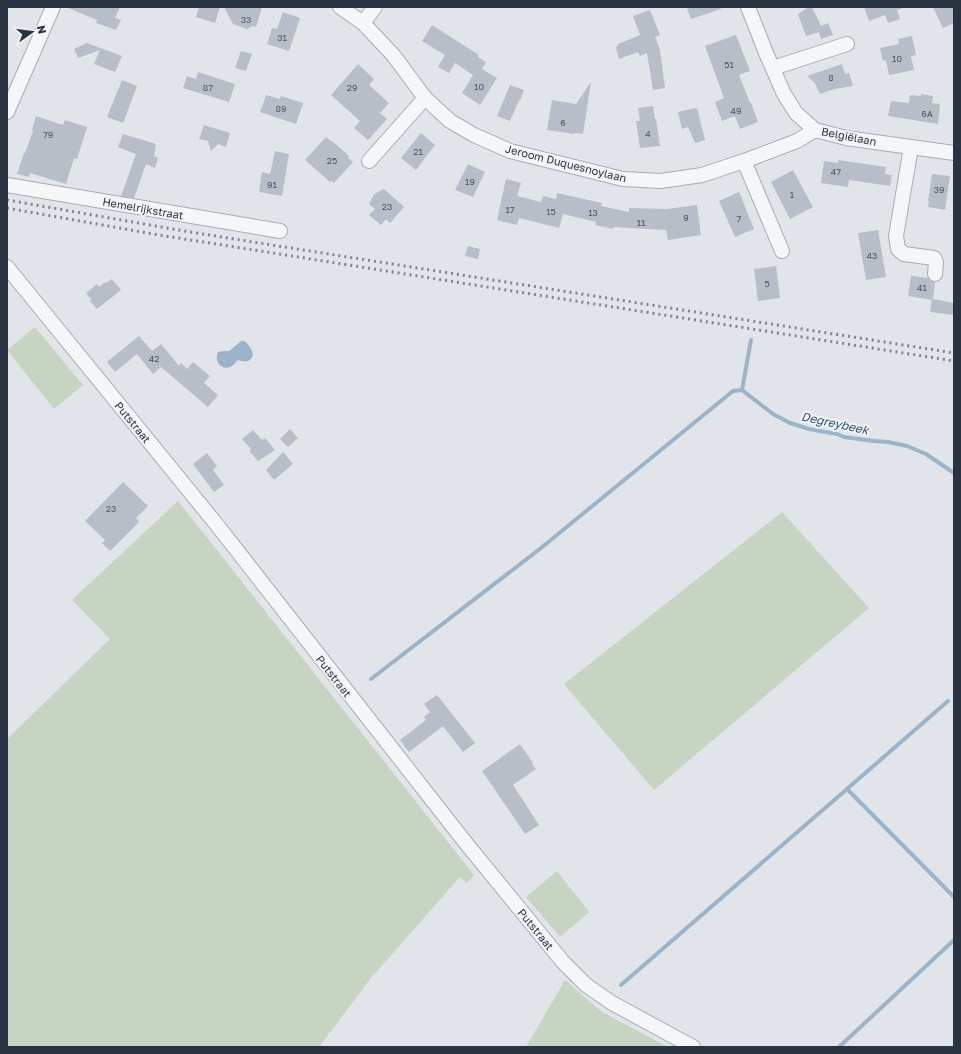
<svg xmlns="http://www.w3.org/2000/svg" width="961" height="1054" font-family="'Golos Text',sans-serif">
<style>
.green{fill:#c7d4c2}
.water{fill:#9cb4ca}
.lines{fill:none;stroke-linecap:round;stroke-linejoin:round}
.stream{stroke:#9cb4ca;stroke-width:4}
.building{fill:#b8bec7}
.minor-casing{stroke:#a6acb4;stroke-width:16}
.minor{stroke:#f4f6f8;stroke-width:14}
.rail{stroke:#7b8593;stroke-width:3;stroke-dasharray:2 4;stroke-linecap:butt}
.labels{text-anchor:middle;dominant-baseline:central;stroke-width:4;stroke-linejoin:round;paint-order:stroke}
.number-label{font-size:9px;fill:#4d5663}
.street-label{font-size:11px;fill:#293342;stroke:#f1f4f7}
.water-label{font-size:12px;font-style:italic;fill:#335376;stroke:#f1f4f7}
</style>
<rect width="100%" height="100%" fill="#e1e5ea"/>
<g class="green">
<polygon points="35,327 83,385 54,409 7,350"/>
<polygon points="178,501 474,875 467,883 460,877 371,978 319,1047 7,1047 7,739 110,639 72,600"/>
<polygon points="782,512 869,608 654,790 564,684"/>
<polygon points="557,871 589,912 560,937 526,897"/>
<polygon points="565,980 602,1012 668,1047 526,1047"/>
</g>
<path class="water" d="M241,341H244C250,345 258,356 248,361C245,362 241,361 238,360C235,363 233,366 230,367C220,371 214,360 218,352L224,351H229Z"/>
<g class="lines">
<g class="stream">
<polyline points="751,340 742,390 773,414 790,423 809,429 837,434 844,437 874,441 888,442 907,446 926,454 954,473"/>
<polyline points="371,679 541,548 733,391 742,390"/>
<polyline points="948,701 847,789 954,897"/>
<polyline points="621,985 847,789"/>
<polyline points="839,1047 954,940"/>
</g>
</g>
<g class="building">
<polygon points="66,7 120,7 115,18 121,20 116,30 96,23 97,20"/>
<polygon points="199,7 220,7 215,23 196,17"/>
<polygon points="224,7 262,7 256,27 253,26 247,29 233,24"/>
<polygon points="693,7 720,7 721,9 691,19 687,9"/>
<polygon points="809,7 812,7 821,26 828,23 833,35 821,39 819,32 806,36 798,14"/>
<polygon points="864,7 902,7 903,8 897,10 900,19 888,23 885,15 869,21"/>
<polygon points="933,7 954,7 954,23 943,28"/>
<polygon points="650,10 660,35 655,37 660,50 665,88 653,90 647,53 640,56 638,52 619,59 616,48 618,44 640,35 633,16"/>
<polygon points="283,12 300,18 289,51 267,44 272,28 277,29"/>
<polygon points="432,25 479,55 478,57 486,62 482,69 497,78 480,105 462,93 473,75 455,63 449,73 438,67 445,55 422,41"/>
<polygon points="736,35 750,71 739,75 750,103 751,103 758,122 740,129 735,116 722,121 715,102 724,98 705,46"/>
<polygon points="912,36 916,55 911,56 914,70 889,75 886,60 883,61 880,48 899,44 898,39"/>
<polygon points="87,43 122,56 115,72 94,64 100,50 78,58 74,49"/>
<polygon points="241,51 252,54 246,71 235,68"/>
<polygon points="358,64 374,79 369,85 389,103 380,113 387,119 368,140 354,128 360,121 331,95"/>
<polygon points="842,64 845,74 849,73 853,86 834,89 820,94 815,83 807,76"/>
<polygon points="198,72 235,84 229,102 183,88 187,76 196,79"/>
<polygon points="122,80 137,86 123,123 107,117"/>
<polygon points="591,82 583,134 575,133 574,134 547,130 552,100 576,104"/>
<polygon points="510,85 524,90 520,101 519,100 510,121 497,116"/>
<polygon points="921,94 933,96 932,103 940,104 938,124 888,116 891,101 909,103 910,95 921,96"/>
<polygon points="266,95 280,99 281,96 303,103 296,124 260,112"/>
<polygon points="653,106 655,119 656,119 660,146 640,148 636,121 640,121 638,108"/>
<polygon points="696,108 696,109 697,108 705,140 695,143 688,127 682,129 678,112"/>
<polygon points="36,116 63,125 65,120 87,127 77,159 74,158 66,184 30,173 29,177 17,174 24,153 25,153 33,131 32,130"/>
<polygon points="204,125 230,133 226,147 218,144 211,151 208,141 199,139"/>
<polygon points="421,133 435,145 416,170 401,158"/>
<polygon points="123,134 156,144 154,156 158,158 155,168 146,164 134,198 121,196 136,154 118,147"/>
<polygon points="326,137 331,141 332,141 349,156 348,158 353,162 334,183 331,181 330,182 305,160"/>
<polygon points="275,151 289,154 282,196 259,192 262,172 270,174"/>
<polygon points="838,160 886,167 885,174 892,175 890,186 849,180 848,187 821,183 824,161 838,163"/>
<polygon points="468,164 485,172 473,197 455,190"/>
<polygon points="793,170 813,207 790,219 771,182"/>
<polygon points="932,174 950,176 945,210 928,207 929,201 928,201"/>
<polygon points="506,179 521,183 517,196 541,202 543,196 556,199 557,193 602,203 601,206 629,212 629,208 667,209 697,205 701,235 668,240 666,230 613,227 613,229 595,225 596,222 563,214 559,228 519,218 517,225 497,220"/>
<polygon points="384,189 404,207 390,223 386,219 381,225 369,215 375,209 369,204 374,194"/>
<polygon points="739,192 754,229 735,237 719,201"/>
<polygon points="878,230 886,277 866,280 858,233"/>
<polygon points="468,246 480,249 478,259 465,256"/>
<polygon points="776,266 780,298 758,301 754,269"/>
<polygon points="911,276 928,278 930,281 935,282 933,299 954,303 954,315 930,312 932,300 908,296"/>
<polygon points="112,279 121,290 97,309 90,301 91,299 86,293 97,284 99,287 105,282 106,283"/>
<polygon points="139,336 152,351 161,344 179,366 181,363 187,369 193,362 210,376 204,383 218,395 208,407 161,367 153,374 137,354 115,372 107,362"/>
<polygon points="290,429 298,438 288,447 280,439"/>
<polygon points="253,430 262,440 265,438 275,450 258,461 249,451 251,449 242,439"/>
<polygon points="283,452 293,464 274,480 266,470"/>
<polygon points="207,453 217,466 213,470 224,485 214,492 193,464"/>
<polygon points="123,482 148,506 136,518 139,522 110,551 102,543 105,540 85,521"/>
<polygon points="437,695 475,743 463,752 443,726 409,752 400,740 426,720 424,717 430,712 424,704"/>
<polygon points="520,744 533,763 532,764 536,769 513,785 539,825 525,834 482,771"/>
</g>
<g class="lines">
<g class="minor-casing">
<g id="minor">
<polyline points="340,7 363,23 394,56 425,98 450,121 474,135 510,151 623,179 661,181 702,175 744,161 797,141 815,130"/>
<polyline points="748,7 766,53 784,94 796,113 815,130 846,138 954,153"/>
<polyline points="363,23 375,7"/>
<polyline points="773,68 847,44"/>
<polyline points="7,112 53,7"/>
<polyline points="911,147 896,236 898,249 904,254 934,258 936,262 935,274"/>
<polyline points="369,161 425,98"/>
<polyline points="744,161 782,251"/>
<polyline points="7,185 280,231"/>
<polyline points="7,267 217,525 465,842 563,962 586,985 612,1003 693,1047"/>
</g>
</g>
<use href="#minor" class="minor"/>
<g class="rail">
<polyline points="7,200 190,232 954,353"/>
<polyline points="7,208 153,234 954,361"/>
</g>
</g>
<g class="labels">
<g class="number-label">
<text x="246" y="19">33</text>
<text x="282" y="37">31</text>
<text x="897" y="58">10</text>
<text x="729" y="64">51</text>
<text x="831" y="77">8</text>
<text x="479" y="86">10</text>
<text x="208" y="87">87</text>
<text x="352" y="87">29</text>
<text x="281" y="108">89</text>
<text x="736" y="110">49</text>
<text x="927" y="113">6A</text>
<text x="563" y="122">6</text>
<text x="648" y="133">4</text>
<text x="48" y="134">79</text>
<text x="418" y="151">21</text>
<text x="332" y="160">25</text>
<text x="836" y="171">47</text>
<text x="470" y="181">19</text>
<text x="272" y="184">91</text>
<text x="939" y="189">39</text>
<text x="792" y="194">1</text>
<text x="387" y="206">23</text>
<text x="510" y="209">17</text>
<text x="551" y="211">15</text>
<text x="593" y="212">13</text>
<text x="686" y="217">9</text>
<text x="739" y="218">7</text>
<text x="641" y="222">11</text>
<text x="872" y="255">43</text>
<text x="767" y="283">5</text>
<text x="922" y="287">41</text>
<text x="154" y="358">42</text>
<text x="111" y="508">23</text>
</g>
<g class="street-label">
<text transform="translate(849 136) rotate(11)">Belgiëlaan</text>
<text transform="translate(566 163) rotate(14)">Jeroom Duquesnoylaan</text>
<text transform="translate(143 208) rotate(10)">Hemelrijkstraat</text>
<text transform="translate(133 422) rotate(51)">Putstraat</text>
<text transform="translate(334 676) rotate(52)">Putstraat</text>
<text transform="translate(536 929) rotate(51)">Putstraat</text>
</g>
<g class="water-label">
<text transform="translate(835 423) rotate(12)">Degreybeek</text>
</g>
</g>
<rect width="961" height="1054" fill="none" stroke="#293342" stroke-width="16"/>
<g transform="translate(32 32) rotate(76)" stroke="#f1f4f7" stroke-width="3" paint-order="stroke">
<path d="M0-3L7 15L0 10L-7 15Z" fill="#293342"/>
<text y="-6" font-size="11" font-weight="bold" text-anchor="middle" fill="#293342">N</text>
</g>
</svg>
